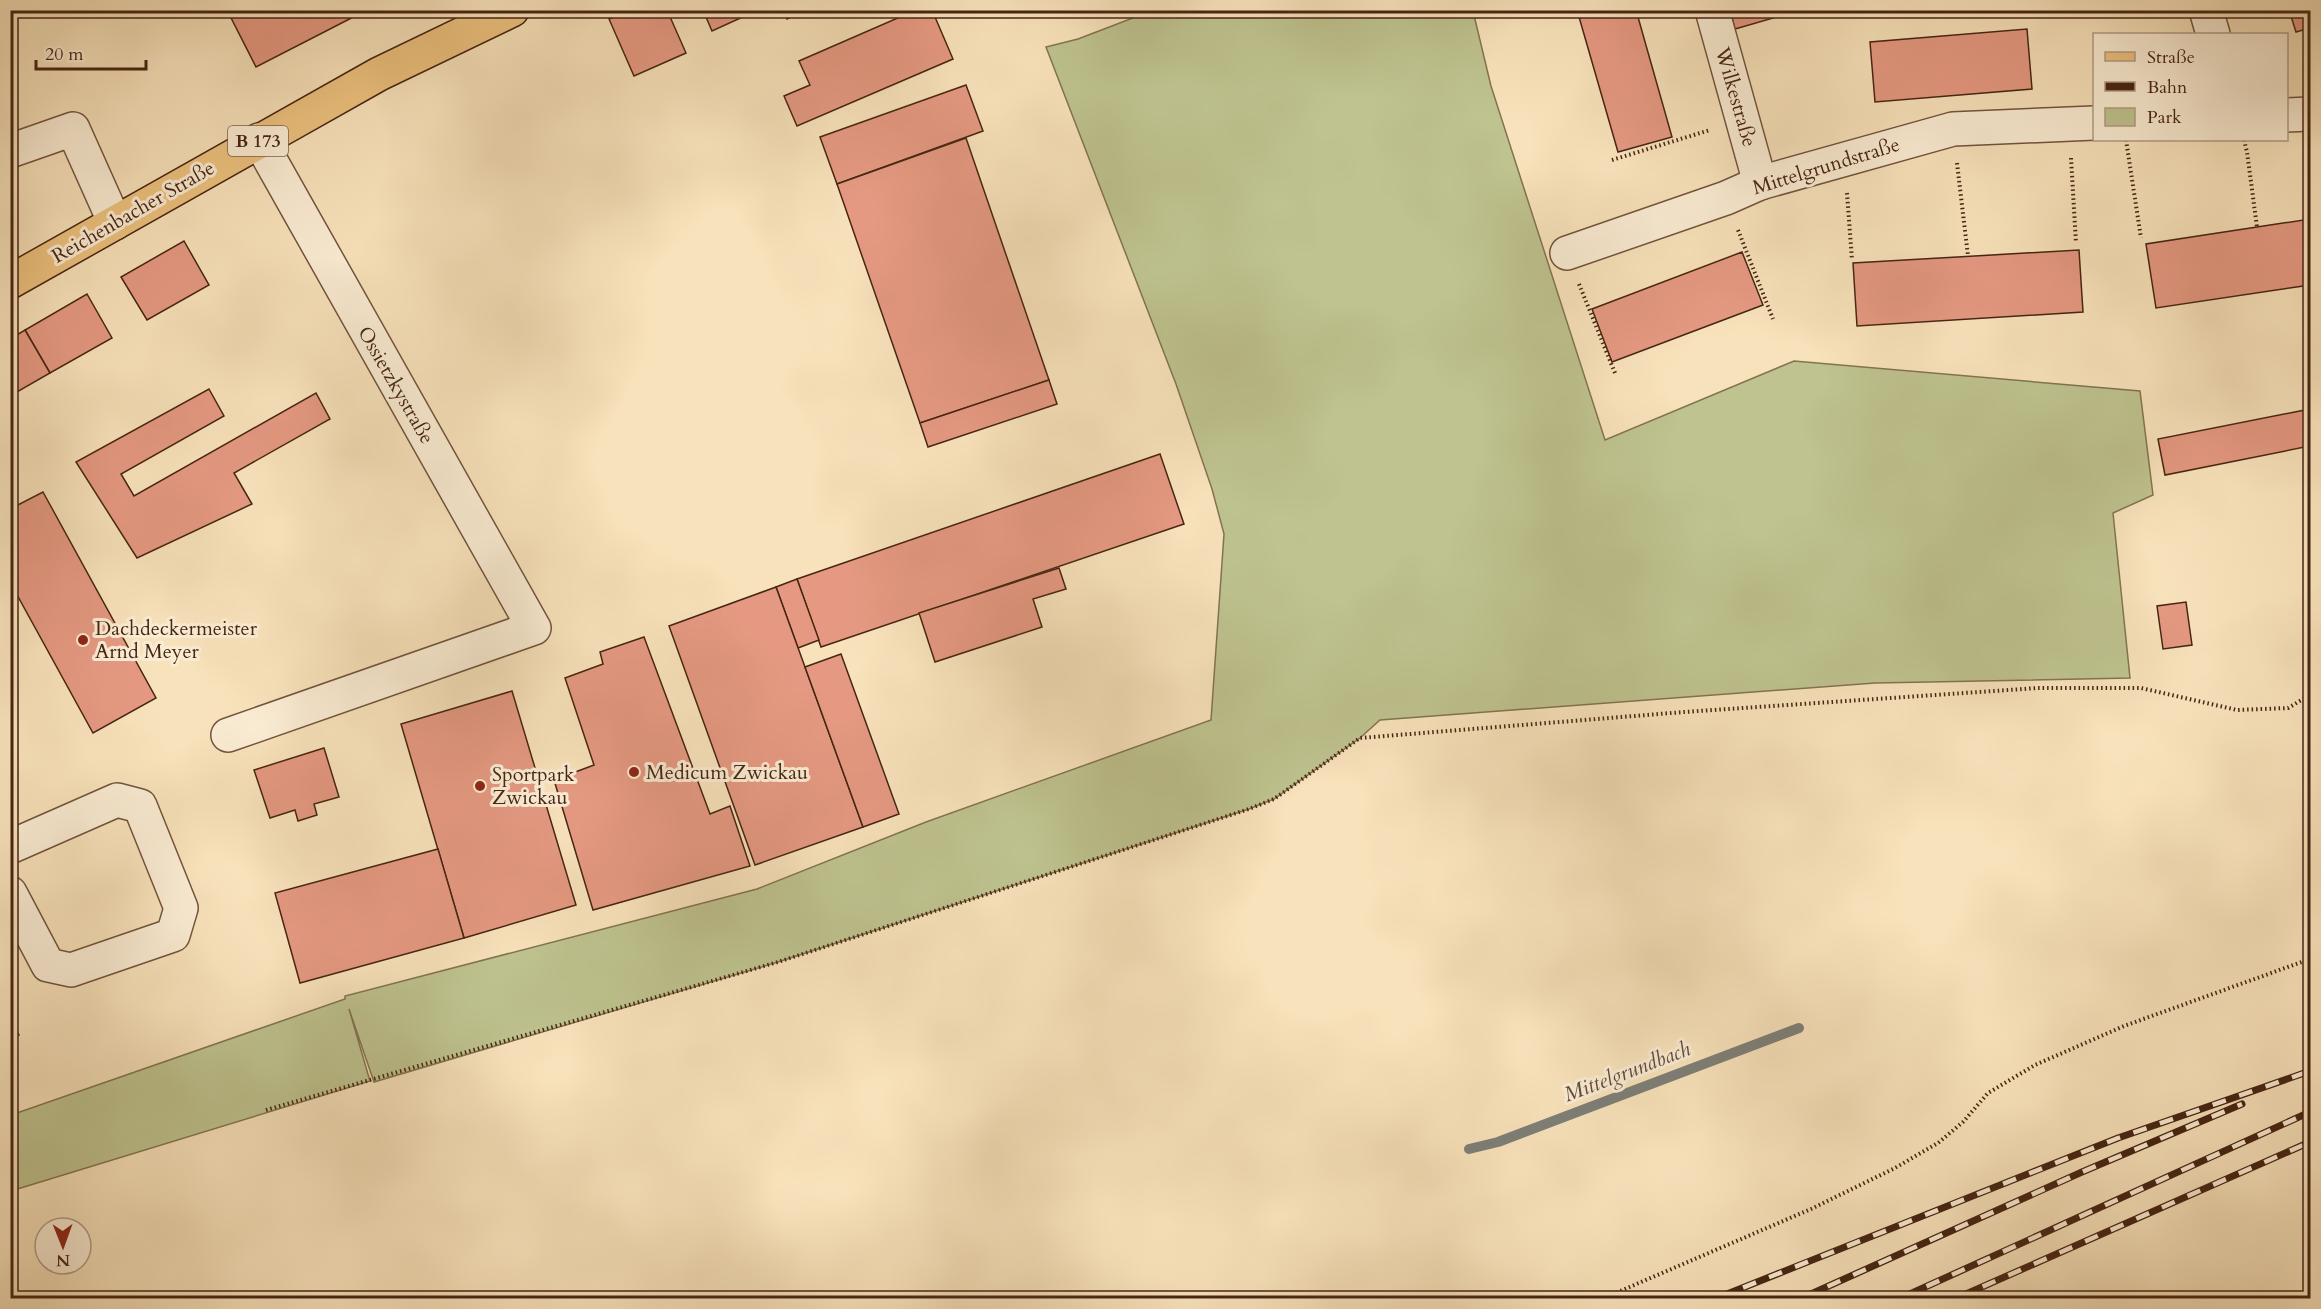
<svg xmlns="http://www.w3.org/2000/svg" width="2321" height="1309" font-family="Cardo,serif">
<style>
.green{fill:#bec38f;stroke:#827451;stroke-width:1.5}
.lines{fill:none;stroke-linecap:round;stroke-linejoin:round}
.stream{stroke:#7d7f78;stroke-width:10}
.building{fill:#e59982;stroke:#462513;stroke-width:1.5}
.minor-casing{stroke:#72543d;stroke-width:36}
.major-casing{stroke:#462513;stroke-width:36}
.path{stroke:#462513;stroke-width:4;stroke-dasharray:1.5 3;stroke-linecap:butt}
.minor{stroke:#faecd3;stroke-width:33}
.major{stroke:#ecc17e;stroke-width:33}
.rail-casing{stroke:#462513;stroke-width:7}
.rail{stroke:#faecd3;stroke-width:4.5;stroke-dasharray:14;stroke-linecap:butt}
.poi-dot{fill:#8f2418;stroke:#faecd3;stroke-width:2}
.labels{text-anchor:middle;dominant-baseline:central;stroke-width:6;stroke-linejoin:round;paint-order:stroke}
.shield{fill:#faecd3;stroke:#7c614d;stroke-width:1.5}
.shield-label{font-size:18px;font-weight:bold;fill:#462513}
.street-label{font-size:20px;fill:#462513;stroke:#faecd3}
.poi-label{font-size:20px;fill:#462513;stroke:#faecd3;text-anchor:start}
.water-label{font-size:21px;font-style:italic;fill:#5d4a3d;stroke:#faecd3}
</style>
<rect width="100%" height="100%" fill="#f8e2bb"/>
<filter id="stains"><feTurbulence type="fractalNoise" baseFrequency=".00333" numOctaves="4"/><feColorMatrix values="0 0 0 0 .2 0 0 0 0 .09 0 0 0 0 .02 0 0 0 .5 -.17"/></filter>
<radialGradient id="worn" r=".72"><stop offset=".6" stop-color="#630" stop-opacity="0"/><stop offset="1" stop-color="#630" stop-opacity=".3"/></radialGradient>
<polygon class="green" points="1151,11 1473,11 1491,86 1605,440 1794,361 2140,391 2153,495 2113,513 2130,678 1875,683 1380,720 1360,738 1274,799 1249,809 778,962 374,1082 349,1009 370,1081 11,1191 11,1115 345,999 345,996 757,889 926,822 1211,720 1224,534 1212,489 1176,384 1046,47 1078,39"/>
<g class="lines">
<polyline class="stream" points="1469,1149 1498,1142 1799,1028"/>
</g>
<g class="building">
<polygon points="227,10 367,10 256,67"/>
<polygon points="629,10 667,10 686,53 634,76 609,19"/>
<polygon points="703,10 758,10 712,31"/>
<polygon points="783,10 806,10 787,19"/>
<polygon points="916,10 932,10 953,59 797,126 784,96 810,85 799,61"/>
<polygon points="1577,10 1636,10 1672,137 1618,152"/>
<polygon points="1730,10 1797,10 1797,11 1735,29"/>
<polygon points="2289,10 2310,10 2310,28 2296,32"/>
<polygon points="2027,29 2032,89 1875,102 1870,42"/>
<polygon points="966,85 983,131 837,184 820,137"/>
<polygon points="966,138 1049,380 920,423 837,184"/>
<polygon points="2310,219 2310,285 2156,308 2146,244"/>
<polygon points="184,241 209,285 147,320 121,277"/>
<polygon points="2079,250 2083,312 1857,326 1853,263"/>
<polygon points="1742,252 1763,305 1612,362 1592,309"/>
<polygon points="87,294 112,338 50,373 25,330"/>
<polygon points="25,330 50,373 10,396 10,339"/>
<polygon points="1049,380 1057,404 928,447 920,423"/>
<polygon points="209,389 224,416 121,474 134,496 316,393 330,419 234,473 252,504 137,558 76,462"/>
<polygon points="2310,409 2310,446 2165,475 2158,439"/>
<polygon points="1160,454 1184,524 821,647 797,579"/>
<polygon points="43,492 156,698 93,733 10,582 10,509"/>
<polygon points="2310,505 2310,525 2306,506"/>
<polygon points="1059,568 1066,589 1033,599 1042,627 935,662 919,613"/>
<polygon points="797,579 819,640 798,648 776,587"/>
<polygon points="776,587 863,827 755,865 669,626"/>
<polygon points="2186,602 2192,645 2163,649 2157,606"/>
<polygon points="644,637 710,814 730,806 750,866 593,910 554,780 594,765 565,678 603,664 600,652"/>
<polygon points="841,654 899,814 863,827 805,667"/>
<polygon points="512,691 576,905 464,938 401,724"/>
<polygon points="324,748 339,797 314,804 317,815 298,821 295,810 270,818 254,770"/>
<polygon points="438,849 464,938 300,983 275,893"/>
<polygon points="10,1021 19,1035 10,1039"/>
</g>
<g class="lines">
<g class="minor-casing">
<g id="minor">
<polyline points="1712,10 1760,183"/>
<polyline points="2206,10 2213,34"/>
<polyline points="2286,115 2310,114"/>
<polyline points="10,151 73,129 115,223"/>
<polyline points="1567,253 1726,198 1760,183 1953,129 2094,123"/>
<polyline points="228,735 534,628 259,140"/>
<polyline points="10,847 117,800 140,806 181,908 173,935 71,970 48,965 10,893"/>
</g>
</g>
<g class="major-casing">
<polyline id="major" points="10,282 379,74 512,10"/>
</g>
<g class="path">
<polyline points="2126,140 2141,238"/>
<polyline points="2244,140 2247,152 2257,227"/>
<polyline points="2071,158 2076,243"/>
<polyline points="1612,160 1710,130"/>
<polyline points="1957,163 1968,256"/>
<polyline points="1847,193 1852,260"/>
<polyline points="1738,230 1773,319"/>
<polyline points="1579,284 1615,373"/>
<polyline points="266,1110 778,962 1249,809 1274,799 1360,738 1684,712 2038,688 2141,688 2237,710 2288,708 2310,695"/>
<polyline points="1604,1298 1811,1209 1895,1168 1938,1143 1963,1122 1988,1093 2035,1065 2124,1026 2310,959"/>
</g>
<use href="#minor" class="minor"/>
<use href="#major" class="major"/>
<g class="rail-casing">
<g id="rail">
<polyline points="1717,1298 2118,1138 2310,1071"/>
<polyline points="1802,1298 2082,1172 2242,1104"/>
<polyline points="1901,1298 2310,1112"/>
<polyline points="1957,1298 2310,1142"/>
</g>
</g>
<use href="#rail" class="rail"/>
</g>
<g class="poi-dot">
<circle cx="83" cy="640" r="6"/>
<circle cx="634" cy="772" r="6"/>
<circle cx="480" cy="786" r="6"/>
</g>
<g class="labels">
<rect class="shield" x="228" y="126" width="60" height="30" rx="4.5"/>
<g class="shield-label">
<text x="258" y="141">B 173</text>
</g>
<g class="street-label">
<text transform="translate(1736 97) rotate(74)">Wilkestraße</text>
<text transform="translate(1826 166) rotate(-17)">Mittelgrundstraße</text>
<text transform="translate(133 212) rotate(-30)">Reichenbacher Straße</text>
<text transform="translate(396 385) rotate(60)">Ossietzkystraße</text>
</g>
<g class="poi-label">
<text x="95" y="628">Dachdeckermeister<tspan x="95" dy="23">Arnd Meyer</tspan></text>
<text x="646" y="772">Medicum Zwickau</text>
<text x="492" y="774">Sportpark<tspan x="492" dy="23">Zwickau</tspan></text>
</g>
<g class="water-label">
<text transform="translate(1627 1072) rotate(-21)">Mittelgrundbach</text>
</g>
</g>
<rect width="2321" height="1309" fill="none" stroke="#f8e2bb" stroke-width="36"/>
<rect x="12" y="12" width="2297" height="1285" fill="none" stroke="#462513" stroke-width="3"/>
<rect x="18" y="18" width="2285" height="1273" fill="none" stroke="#462513" stroke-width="1.5"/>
<rect x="2093" y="33" width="195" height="108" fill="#faecd3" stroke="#b29c86" stroke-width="1.5"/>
<rect x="2105" y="52" width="30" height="9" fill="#ecc17e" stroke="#b29c86" stroke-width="1.5"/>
<text x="2147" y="63" font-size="18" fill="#462513">Straße</text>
<rect x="2105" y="82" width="30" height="9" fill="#462513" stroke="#b29c86" stroke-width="1.5"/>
<text x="2147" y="93" font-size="18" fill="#462513">Bahn</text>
<rect x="2105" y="108" width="30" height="18" fill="#bec38f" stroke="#b29c86" stroke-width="1.5"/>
<text x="2147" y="123" font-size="18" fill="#462513">Park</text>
<g transform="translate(63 1246) rotate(179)"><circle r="28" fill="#faecd3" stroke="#b29c86" stroke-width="1.5"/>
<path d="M0-4.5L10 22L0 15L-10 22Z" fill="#8f2418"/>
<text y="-9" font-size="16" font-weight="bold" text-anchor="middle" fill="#462513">N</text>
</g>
<path d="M36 60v9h110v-9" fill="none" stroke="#462513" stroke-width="3"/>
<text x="45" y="60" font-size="18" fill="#462513" stroke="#faecd3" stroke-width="4.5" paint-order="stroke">20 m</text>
<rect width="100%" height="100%" filter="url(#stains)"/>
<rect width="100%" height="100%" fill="url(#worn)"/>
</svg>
